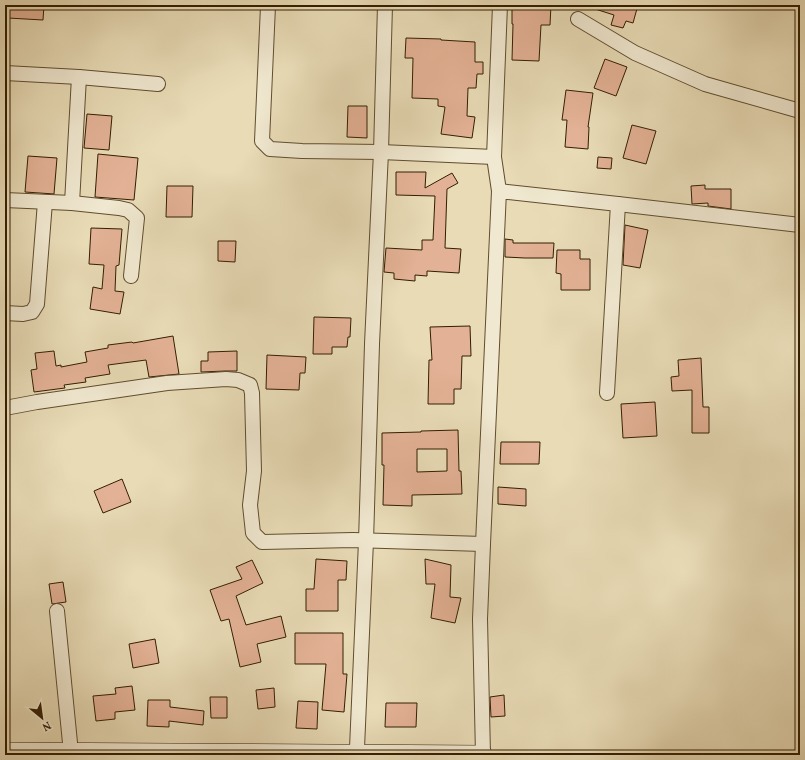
<svg xmlns="http://www.w3.org/2000/svg" width="805" height="760" font-family="Vollkorn,serif">
<style>
.building{fill:#e3b195;stroke:#331e01;fill-rule:evenodd}
.lines{fill:none;stroke-linecap:round;stroke-linejoin:round}
.street-casing{stroke:#604d2e;stroke-width:16}
.secondary-casing{stroke:#331e01;stroke-width:20}
.street{stroke:#f0e8d0;stroke-width:14}
.secondary{stroke:#f0e8d0;stroke-width:19}
</style>
<rect width="100%" height="100%" fill="#e8dbb6"/>
<filter id="stains"><feTurbulence type="fractalNoise" baseFrequency=".005" numOctaves="4"/><feColorMatrix values="0 0 0 0 .2 0 0 0 0 .09 0 0 0 0 .02 0 0 0 .5 -.17"/></filter>
<radialGradient id="worn" r=".72"><stop offset=".6" stop-color="#630" stop-opacity="0"/><stop offset="1" stop-color="#630" stop-opacity=".3"/></radialGradient>
<g class="building">
<polygon points="9,5 44,5 43,20 8,18"/>
<polygon points="512,5 551,5 550,25 541,25 539,61 512,60 513,24 512,24"/>
<polygon points="592,5 638,5 633,23 626,21 623,28 611,25 614,15 592,8"/>
<polygon points="406,38 441,39 441,40 475,42 475,62 483,62 483,74 477,74 476,88 468,88 467,116 475,117 472,138 441,134 445,107 438,106 438,99 412,98 413,58 405,58"/>
<polygon points="605,59 627,67 616,96 594,88"/>
<polygon points="566,90 593,93 588,127 589,127 588,149 565,147 567,120 562,120"/>
<polygon points="348,106 367,106 367,138 347,137"/>
<polygon points="87,114 112,116 109,150 84,148"/>
<polygon points="632,125 656,131 646,164 623,158"/>
<polygon points="98,154 138,158 134,200 95,197"/>
<polygon points="28,156 57,158 54,194 25,192"/>
<polygon points="598,157 612,158 611,169 597,168"/>
<polygon points="396,172 426,172 425,188 452,173 458,183 447,189 445,248 461,249 459,273 427,271 427,276 415,275 415,281 394,279 394,273 384,272 386,248 422,250 422,240 433,240 435,196 396,195"/>
<polygon points="705,185 705,189 731,189 731,209 708,206 708,203 692,204 691,186"/>
<polygon points="167,186 193,186 192,217 166,217"/>
<polygon points="625,225 648,230 640,268 623,265"/>
<polygon points="91,228 122,229 119,265 116,266 115,291 124,292 120,314 90,309 93,287 102,289 104,265 89,264"/>
<polygon points="505,239 513,240 513,243 554,243 553,258 525,258 505,257"/>
<polygon points="218,241 236,241 235,262 218,261"/>
<polygon points="557,250 580,250 580,259 590,259 590,290 561,290 561,274 556,273"/>
<polygon points="314,317 351,318 350,337 348,337 347,347 332,347 332,354 313,354"/>
<polygon points="470,326 471,356 462,356 461,389 454,389 454,404 428,404 429,360 432,360 430,327"/>
<polygon points="173,336 179,374 149,377 146,360 108,365 110,374 85,378 86,382 64,385 65,388 34,392 31,370 37,369 35,353 54,351 56,366 61,365 61,367 87,362 85,352 108,348 108,345 132,342 133,343"/>
<polygon points="237,351 237,371 225,371 201,372 201,361 208,361 208,352"/>
<polygon points="267,355 306,357 305,373 300,373 299,390 266,389"/>
<polygon points="701,358 703,407 709,407 709,433 692,433 692,390 672,391 671,377 679,376 678,360"/>
<polygon points="655,402 657,436 623,438 621,404"/>
<path d="M458,430L459,471H461L462,494L412,495V506L383,505L384,465H382V433L421,432V431ZM417,449H447V471L417,472Z"/>
<polygon points="501,442 540,442 539,464 500,464"/>
<polygon points="122,479 131,502 103,513 94,491"/>
<polygon points="498,487 526,489 526,506 498,504"/>
<polygon points="316,559 347,561 346,580 338,580 338,611 306,611 306,589 314,589"/>
<polygon points="425,559 451,565 450,597 461,598 455,623 431,618 435,584 426,584"/>
<polygon points="252,560 263,583 236,596 246,625 281,616 286,637 257,644 261,662 240,667 229,619 221,621 210,590 242,579 236,567"/>
<polygon points="63,582 66,602 52,604 49,584"/>
<polygon points="295,633 343,633 343,674 347,674 344,712 322,710 326,664 295,664"/>
<polygon points="155,639 159,663 133,668 129,644"/>
<polygon points="132,686 135,710 115,712 115,719 96,721 93,696 116,694 115,688"/>
<polygon points="274,688 275,707 258,709 256,690"/>
<polygon points="504,695 505,716 491,717 490,697"/>
<polygon points="210,697 227,697 227,718 211,718"/>
<polygon points="148,700 170,700 170,707 204,711 203,725 169,721 169,727 147,726"/>
<polygon points="298,701 318,702 317,729 296,728"/>
<polygon points="386,703 417,703 416,727 385,727"/>
</g>
<g class="lines">
<g class="street-casing">
<g id="street">
<polyline points="268,6 262,141 270,149 302,151 381,152 494,157"/>
<polyline points="578,19 635,53 705,84 800,111"/>
<polyline points="5,73 79,77 158,84"/>
<polyline points="499,191 494,157 500,5"/>
<polyline points="5,200 72,203 119,208 128,210 137,218 131,276"/>
<polyline points="72,203 79,77"/>
<polyline points="5,313 23,314 32,312 37,304 45,202"/>
<polyline points="607,393 618,204"/>
<polyline points="5,408 37,402 167,383 226,379 238,380 250,385 252,393 254,471 250,505 253,533 262,542 353,540 483,544"/>
<polyline points="57,611 71,753"/>
<polyline points="357,748 366,541 372,344 381,152 385,5"/>
<polyline points="483,755 480,619 483,544 499,191 618,204 800,225"/>
</g>
</g>
<g class="secondary-casing">
<polyline id="secondary" points="5,752 483,755"/>
</g>
<use href="#street" class="street"/>
<use href="#secondary" class="secondary"/>
</g>
<rect width="805" height="760" fill="none" stroke="#e8dbb6" stroke-width="20"/>
<rect x="6" y="6" width="793" height="748" fill="none" stroke="#331e01" stroke-width="2"/>
<rect x="10" y="10" width="785" height="740" fill="none" stroke="#331e01"/>
<g transform="translate(42 718) rotate(151)" stroke="#f0e8d0" stroke-width="3" paint-order="stroke">
<path d="M0-3L7 15L0 10L-7 15Z" fill="#331e01"/>
<text y="-6" font-size="11" font-weight="bold" text-anchor="middle" fill="#331e01">N</text>
</g>
<rect width="100%" height="100%" filter="url(#stains)"/>
<rect width="100%" height="100%" fill="url(#worn)"/>
</svg>
